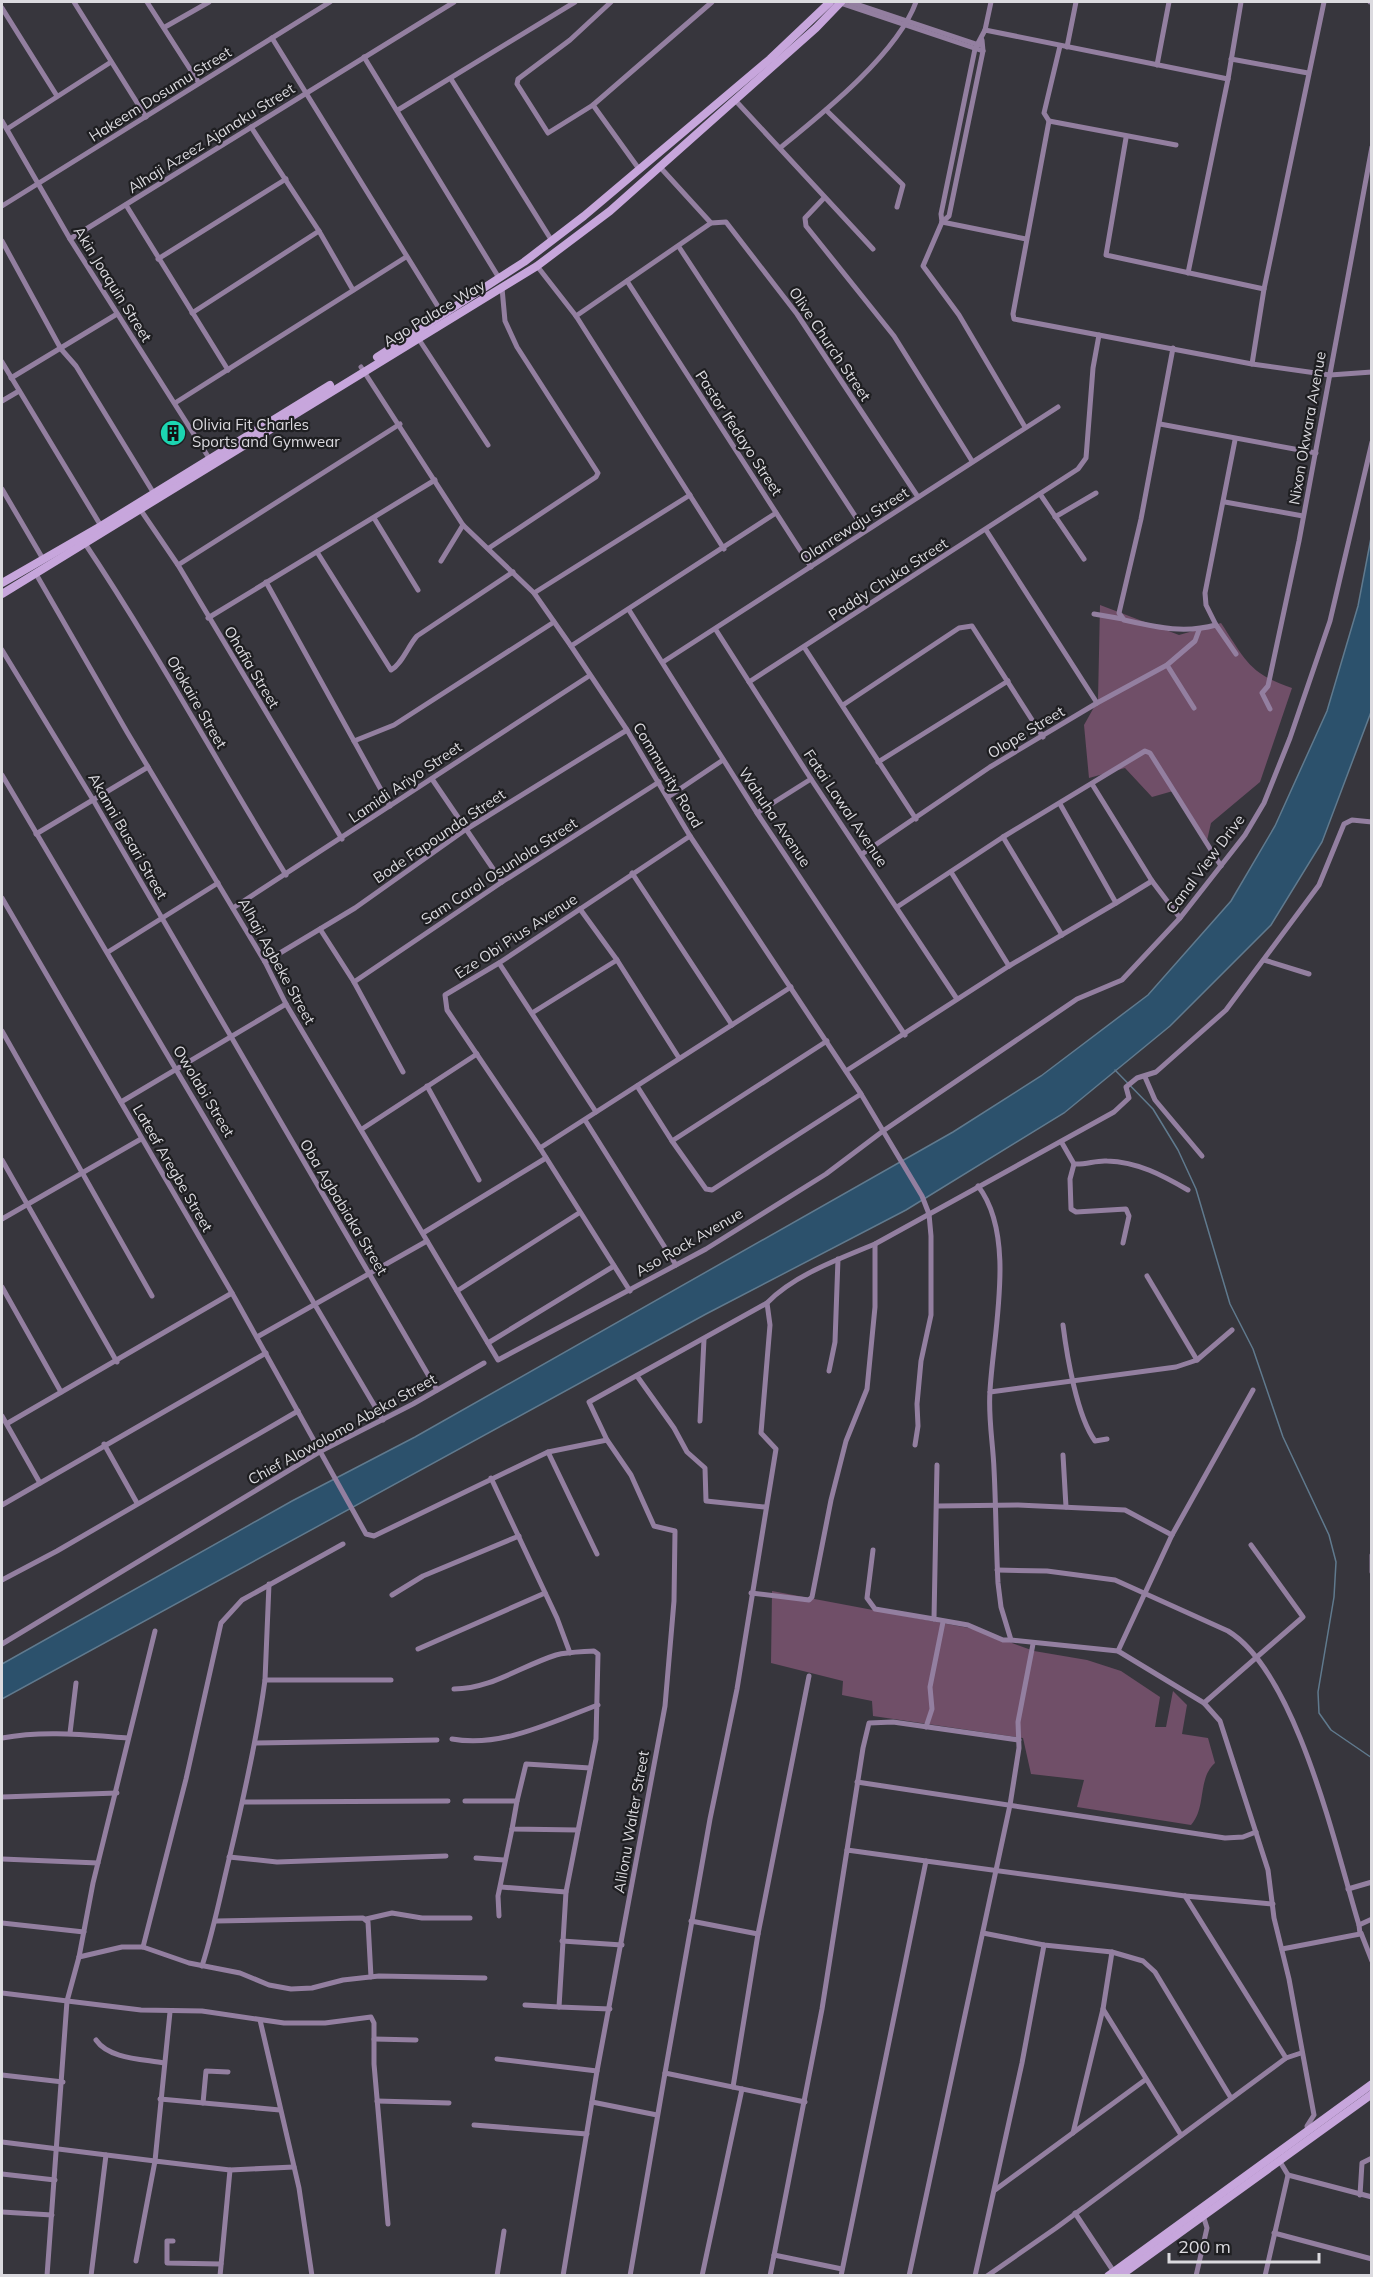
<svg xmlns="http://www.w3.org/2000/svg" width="1373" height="2277" font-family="Mulish,sans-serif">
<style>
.green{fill:#704f68}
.water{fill:#2c516c;stroke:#607a8e;stroke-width:1.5}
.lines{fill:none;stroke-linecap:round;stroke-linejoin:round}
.stream{stroke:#607a8e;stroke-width:1.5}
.minor{stroke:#937fa0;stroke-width:5}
.secondary{stroke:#c7a6dc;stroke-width:8}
.labels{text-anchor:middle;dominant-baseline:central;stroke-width:4.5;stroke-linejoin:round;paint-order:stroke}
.street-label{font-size:15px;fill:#dbdadf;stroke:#1e1e21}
.poi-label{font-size:15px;fill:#dbdadf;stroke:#1e1e21;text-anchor:start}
</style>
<rect width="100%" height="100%" fill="#37363d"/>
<g class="green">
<path d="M1100,605L1179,635L1221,623C1245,659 1249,674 1292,688L1260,782L1211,823L1206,845L1173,791L1152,797L1125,768L1089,778L1084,725L1098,700Z"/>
<path d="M772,1591L974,1629L1034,1651L1087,1660L1121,1671L1160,1697L1155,1727H1166L1173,1691L1187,1705L1182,1734L1208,1738L1215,1763C1197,1779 1207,1807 1191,1825L1077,1807L1084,1780L1031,1774L1023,1738L873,1716L872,1701L842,1695L843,1681L771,1663Z"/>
</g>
<polygon class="water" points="1371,538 1371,712 1322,842 1271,925 1170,1026 1064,1113 906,1210 706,1314 2,1699 2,1664 292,1501 415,1437 953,1132 1041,1076 1148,995 1231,901 1275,826 1327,711 1358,606"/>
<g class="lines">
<polyline class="stream" points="1115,1070 1153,1109 1178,1150 1196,1189 1230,1304 1253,1349 1283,1437 1329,1535 1336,1562 1334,1597 1318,1692 1319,1713 1331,1730 1372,1758"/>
<g class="minor">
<polyline points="74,2 146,117"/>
<polyline points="147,2 199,83"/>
<polyline points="611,2 570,40 518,79 517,84 548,133 593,105 712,2"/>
<polyline points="850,2 979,45"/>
<polyline points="1370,2 1372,2"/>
<polyline points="840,3 983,51"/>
<polyline points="2,8 57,96"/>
<polyline points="165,27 209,2"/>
<polyline points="985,30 991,2"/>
<polyline points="272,38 442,313"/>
<polyline points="982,40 983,51 949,216 942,222 923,266 959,315 1025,427"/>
<polyline points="1060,46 1044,113 1049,121 1013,314 1014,319 1252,364 1330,375 1372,372"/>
<polyline points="1067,47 1076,2"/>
<polyline points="364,57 499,278"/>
<polyline points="1231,59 1308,73"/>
<polyline points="1157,65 1169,2"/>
<polyline points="451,79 552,241"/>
<polyline points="734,99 873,249"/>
<polyline points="593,105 639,169"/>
<polyline points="398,110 575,2"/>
<polyline points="826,110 903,185 897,207"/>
<polyline points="2,121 70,239 209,458"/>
<polyline points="1049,121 1176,145"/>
<polyline points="251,127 319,231 353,290"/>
<polyline points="7,129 111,62"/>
<polyline points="1126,138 1106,255 1264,289"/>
<path d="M780,148C823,113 897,54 916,2"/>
<polyline points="659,166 711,223"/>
<polyline points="824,198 805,218 806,226 894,336 972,461"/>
<polyline points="126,205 228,370"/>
<polyline points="2,206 330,2"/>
<polyline points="942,222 941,214 975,49 985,30 1228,79"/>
<polyline points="942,222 1026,239"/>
<polyline points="70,239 454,2"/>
<polyline points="2,241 61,349 76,366 153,492"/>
<polyline points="679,247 865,531"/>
<polyline points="158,259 286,179"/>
<polyline points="537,266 576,316 724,549"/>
<polyline points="1188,273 1228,79 1241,2"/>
<polyline points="627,281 811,567"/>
<polyline points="192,313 319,231"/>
<polyline points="576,316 711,223 726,222 797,314 918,497"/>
<polyline points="418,338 488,445"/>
<path d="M1173,348L1141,519L1119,613L1124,620C1156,627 1183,634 1216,625L1206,605L1205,593L1235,440"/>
<polyline points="2,362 101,526"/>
<polyline points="1252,364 1264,289 1324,2"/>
<polyline points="361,367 463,525 534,593 571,646 627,730 690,836 861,1094 922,1196 929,1214 931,1236 931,1315 921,1361 917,1404 918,1426 915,1445"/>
<polyline points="11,378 117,314"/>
<polyline points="2,401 19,391"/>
<polyline points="175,403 406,257"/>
<polyline points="1160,424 1316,453"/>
<polyline points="2,489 43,559"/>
<polyline points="1040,494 1084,559"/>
<polyline points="1225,502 1303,516"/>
<polyline points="140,509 178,565 342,839"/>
<polyline points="1055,517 1096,493"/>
<polyline points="374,518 418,590"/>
<polyline points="986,530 1097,703"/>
<path d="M84,542C156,650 218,764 286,875"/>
<polyline points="489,548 596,477 598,473 517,347 505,321 502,288"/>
<path d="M317,552L391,670C402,664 408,646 417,636L513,572"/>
<polyline points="441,561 463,525"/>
<polyline points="178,565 400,424"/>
<polyline points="36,574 127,732 265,962 286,1004 498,1360 706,1249 826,1174 883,1131 1077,999 1122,980 1180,918 1245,835 1264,803 1290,738 1330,621 1372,442"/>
<polyline points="266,582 390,806"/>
<polyline points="534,593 690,495"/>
<polyline points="629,610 757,813 905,1035"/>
<polyline points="1094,614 1123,619"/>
<polyline points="208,618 435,480"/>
<polyline points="1216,625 1236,654"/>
<polyline points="716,630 811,779 957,999"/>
<polyline points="571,646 776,513"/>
<polyline points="804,647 916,819"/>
<polyline points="2,650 92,798 437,1390"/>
<polyline points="663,662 1058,407"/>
<polyline points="1167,665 1194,708"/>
<polyline points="749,682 1078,469 1086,458 1093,368 1099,335"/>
<polyline points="843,705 959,628 972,626 1043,737"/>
<polyline points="1270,709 1262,693 1268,686 1299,541 1372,147"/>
<polyline points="354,741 394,725 554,622"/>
<polyline points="878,762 1008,681"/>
<polyline points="2,775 383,1420"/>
<polyline points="432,779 502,882"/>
<polyline points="1092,784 1152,881 1180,918"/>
<polyline points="668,797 723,760"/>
<polyline points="757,813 811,779"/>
<polyline points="36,834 148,767"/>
<polyline points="1003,837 1062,935"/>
<polyline points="862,854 990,767 1097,703 1167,665 1195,641 1199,630"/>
<polyline points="951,872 1009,966"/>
<polyline points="632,873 732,1025"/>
<polyline points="2,898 232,1293 366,1534 374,1536 548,1452 607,1440"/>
<polyline points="1116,903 1152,881"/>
<polyline points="897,907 1003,837 1145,751 1150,753 1221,866"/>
<polyline points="233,908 589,676"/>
<polyline points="580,909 617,960 679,1058"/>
<polyline points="320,929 354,982 403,1072"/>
<polyline points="108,952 218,883"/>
<polyline points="1264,960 1309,974"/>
<polyline points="265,962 355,908 465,830 627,730"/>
<polyline points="499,963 596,1112"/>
<polyline points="354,982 502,882 659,782"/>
<polyline points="532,1013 617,960"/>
<polyline points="2,1031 152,1296"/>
<polyline points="846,1071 1009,966 1116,903 1060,804"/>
<polyline points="1145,1077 1155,1100 1202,1156"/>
<polyline points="427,1086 479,1180"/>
<polyline points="637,1086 672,1141 827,1041"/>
<polyline points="121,1102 286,1004"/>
<polyline points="585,1120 676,1265"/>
<polyline points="362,1129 477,1054"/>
<polyline points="672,1141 706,1189 712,1190 861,1094"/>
<path d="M1062,1143L1074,1164C1086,1165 1096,1160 1107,1161C1138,1162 1162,1175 1188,1190"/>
<polyline points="540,1148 791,987"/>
<polyline points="2,1160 117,1362"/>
<polyline points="1074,1164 1070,1179 1071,1209 1076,1212 1126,1209 1129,1216 1123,1243"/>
<path d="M978,1186C1017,1236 993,1333 990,1391C988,1417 993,1443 994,1469C996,1507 996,1545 998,1583L1001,1607L1011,1640L1118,1651L1204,1703L1220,1721L1268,1870L1274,1918L1289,1979L1314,2115L1307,2126L1308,2131"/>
<polyline points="2,1219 141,1139"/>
<polyline points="423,1233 546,1158"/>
<polyline points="1147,1276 1197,1360"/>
<polyline points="2,1287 61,1392"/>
<polyline points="457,1291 579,1213"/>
<polyline points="630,1291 540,1148 447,1010 445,995 499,963 690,836"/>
<polyline points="767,1303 770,1325 761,1433 776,1449 737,1689 710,1819 665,2073 805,2102"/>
<path d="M1063,1325C1067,1357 1077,1416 1095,1441L1107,1439"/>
<polyline points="257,1337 427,1241"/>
<polyline points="488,1343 614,1266"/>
<polyline points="829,1371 835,1342 838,1259"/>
<polyline points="637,1376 674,1428 687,1452 705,1468 706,1501 765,1507"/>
<polyline points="990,1392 1176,1367 1197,1360 1232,1330"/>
<polyline points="2,1416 40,1483"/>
<polyline points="700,1421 704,1339"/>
<polyline points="8,1423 232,1293"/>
<polyline points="104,1444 137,1503"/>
<polyline points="548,1452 597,1554"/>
<polyline points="1063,1455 1066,1507"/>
<polyline points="937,1465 934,1619 968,1625 1003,1640 1011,1640"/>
<polyline points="491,1478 557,1618 570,1653"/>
<polyline points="2,1505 266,1353"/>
<polyline points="938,1506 1018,1505 1125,1510 1172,1535"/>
<polyline points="873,1550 867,1598 875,1609 934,1619"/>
<polyline points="1372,1555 1372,1572"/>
<path d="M997,1570L1047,1571L1115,1580L1228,1631C1297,1673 1336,1850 1359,1925"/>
<polyline points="2,1580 57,1551 298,1411"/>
<polyline points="751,1593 809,1600 812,1597 831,1500 846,1441 867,1389 875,1307 875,1244"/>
<polyline points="392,1595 423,1576 519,1536"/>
<polyline points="2,1644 321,1451 413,1404 484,1363"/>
<polyline points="418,1649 545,1593"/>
<polyline points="1118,1651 1172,1535 1253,1390"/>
<polyline points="265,1680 269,1584"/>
<path d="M454,1689C491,1689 521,1666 556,1655C568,1652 581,1652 594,1651L598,1654L596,1739L566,1892L559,2007L610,2009"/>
<polyline points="1204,1703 1303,1617 1251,1545"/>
<polyline points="926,1727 932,1709 930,1687 943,1622"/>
<polyline points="70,1733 76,1683"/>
<path d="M2,1738C44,1730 86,1735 128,1738"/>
<path d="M452,1739C502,1748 551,1722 598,1705"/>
<polyline points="256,1743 437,1740"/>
<polyline points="857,1782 1225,1838 1243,1837 1256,1832"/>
<polyline points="2,1797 117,1793"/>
<polyline points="465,1801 517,1801 512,1829 578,1830"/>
<polyline points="517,1801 526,1764 590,1768"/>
<polyline points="243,1802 448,1801"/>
<polyline points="847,1850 863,1748 869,1723 893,1722 1019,1740"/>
<polyline points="229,1857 277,1862 446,1856"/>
<polyline points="476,1858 504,1860"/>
<polyline points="2,1859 98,1863"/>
<polyline points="501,1887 566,1892"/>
<polyline points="1348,1889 1372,1882"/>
<polyline points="1185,1896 1286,2058 1301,2053"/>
<polyline points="499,1916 498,1896 512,1829"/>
<polyline points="366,1919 392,1913 422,1918 470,1918"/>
<polyline points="216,1921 363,1918 368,1922 371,1977"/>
<polyline points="691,1921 758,1934"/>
<polyline points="2,1923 84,1932"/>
<polyline points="983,1933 1044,1945 1112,1952 1103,2009 1073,2133"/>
<polyline points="1361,1933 1372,1961"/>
<polyline points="562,1941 622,1945"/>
<polyline points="143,1947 186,1779 221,1623 242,1600 343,1544"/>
<polyline points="1282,1949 1360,1934 1359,1925 1372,1919"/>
<polyline points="1112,1952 1143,1961 1155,1972 1231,2098"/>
<polyline points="79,1957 122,1947 143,1947 189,1963 240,1973 269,1985 291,1989 312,1988 343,1980 379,1976 485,1978"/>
<path d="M202,1966C214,1929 221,1892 230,1855C244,1796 257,1739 265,1680H391"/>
<polyline points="2,1993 141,2010 202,2011 284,2023 325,2023 371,2017 374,2023 374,2064 388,2224"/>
<polyline points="525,2005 559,2007"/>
<polyline points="1103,2009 1181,2135"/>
<polyline points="260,2020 299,2188 312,2276"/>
<polyline points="374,2039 416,2040"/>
<path d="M96,2040C109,2059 143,2059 164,2063"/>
<polyline points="497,2059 597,2071"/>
<polyline points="2,2075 63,2082"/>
<polyline points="733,2087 758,1934 809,1676"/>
<polyline points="160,2099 280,2110"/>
<polyline points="377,2101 449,2103"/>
<polyline points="592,2102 657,2115"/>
<polyline points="203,2103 206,2071 228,2072"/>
<polyline points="474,2125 587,2134"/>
<polyline points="2,2142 155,2161 170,2012"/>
<polyline points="230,2170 294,2167"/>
<polyline points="2,2174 55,2180"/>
<polyline points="1288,2175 1372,2197"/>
<polyline points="995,2190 1145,2080"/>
<polyline points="1360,2195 1362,2163 1372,2158"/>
<polyline points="2,2212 52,2215"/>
<polyline points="1075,2213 1114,2272"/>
<polyline points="1274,2233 1372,2259"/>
<polyline points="173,2241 167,2241 167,2263 221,2264"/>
<polyline points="774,2255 842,2269"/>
<polyline points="136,2261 155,2161 230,2170 220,2276"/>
<polyline points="47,2276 67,2001 79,1957 93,1883 155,1631"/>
<polyline points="91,2276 106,2155"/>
<polyline points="497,2276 504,2231"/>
<path d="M563,2276L597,2071L665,1706L674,1601L675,1531L654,1526L631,1475L607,1440L589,1402L767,1303C794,1275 839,1259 875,1244L1114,1112L1129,1098L1126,1087L1137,1078L1156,1072L1226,1010L1319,885L1344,824L1352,820L1372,822"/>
<polyline points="630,2276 665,2073"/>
<polyline points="702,2276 742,2089"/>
<polyline points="770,2276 822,2009 847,1850 926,1861"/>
<polyline points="841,2276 926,1861 1185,1896 1273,1904"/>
<polyline points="909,2276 1010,1805 1019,1748 1018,1722 1033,1644"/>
<polyline points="975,2276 1022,2063 1044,1945"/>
<polyline points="987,2276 1056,2228 1286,2058"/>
<polyline points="1196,2276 1207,2228 1203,2215"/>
<polyline points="1265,2276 1288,2175 1279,2160"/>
</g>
<g class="secondary">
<polyline points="377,357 524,262 584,216 770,59 830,2"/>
<polyline points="2,583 101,526 330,385"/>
<polyline points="2,594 537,266 610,211 816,28 841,2"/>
<polyline points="1108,2276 1372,2084"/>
<polyline points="1120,2276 1372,2094"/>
</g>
</g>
<defs>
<g id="building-disc" transform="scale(1.35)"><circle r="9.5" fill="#1cd5b1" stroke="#1e1e21"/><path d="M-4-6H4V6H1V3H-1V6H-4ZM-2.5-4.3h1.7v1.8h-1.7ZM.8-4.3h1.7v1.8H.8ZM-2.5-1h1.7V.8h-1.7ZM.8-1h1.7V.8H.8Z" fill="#111"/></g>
</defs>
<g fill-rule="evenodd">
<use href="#building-disc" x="173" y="433"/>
</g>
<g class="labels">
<g class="street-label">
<text transform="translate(160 94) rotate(-32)">Hakeem Dosumu Street</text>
<text transform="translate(211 138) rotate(-32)">Alhaji Azeez Ajanaku Street</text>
<text transform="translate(113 284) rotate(58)">Akin Joaquin Street</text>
<text transform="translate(434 313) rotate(-31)">Ago Palace Way</text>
<text transform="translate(830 344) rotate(56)">Olive Church Street</text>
<text transform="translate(1307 428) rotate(-80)">Nixon Okwara Avenue</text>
<text transform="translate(739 433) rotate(57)">Pastor Ifedayo Street</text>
<text transform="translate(854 525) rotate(-33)">Olanrewaju Street</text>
<text transform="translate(888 579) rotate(-33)">Paddy Chuka Street</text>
<text transform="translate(252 667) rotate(59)">Ohafia Street</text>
<text transform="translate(197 702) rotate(60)">Ofokaire Street</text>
<text transform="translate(1026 732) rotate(-31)">Olope Street</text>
<text transform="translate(668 775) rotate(59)">Community Road</text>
<text transform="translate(405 782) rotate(-34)">Lamidi Ariyo Street</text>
<text transform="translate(846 808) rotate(56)">Fatai Lawal Avenue</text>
<text transform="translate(775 817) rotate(56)">Wahuha Avenue</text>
<text transform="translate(128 836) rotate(60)">Akanni Busari Street</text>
<text transform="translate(439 836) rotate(-34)">Bode Fapounda Street</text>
<text transform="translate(1205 864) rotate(-53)">Canal View Drive</text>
<text transform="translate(499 871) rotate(-33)">Sam Carol Osunlola Street</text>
<text transform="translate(516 936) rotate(-33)">Eze Obi Pius Avenue</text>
<text transform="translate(277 961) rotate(61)">Alhaji Agbeke Street</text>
<text transform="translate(204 1091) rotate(59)">Owolabi Street</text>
<text transform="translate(173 1168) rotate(60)">Lateef Aregbe Street</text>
<text transform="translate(344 1207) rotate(59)">Oba Agbabiaka Street</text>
<text transform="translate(689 1242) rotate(-30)">Aso Rock Avenue</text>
<text transform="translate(342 1429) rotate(-29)">Chief Alowolomo Abeka Street</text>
<text transform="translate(631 1822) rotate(-80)">Alilonu Walter Street</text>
</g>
<g class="poi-label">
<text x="192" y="424">Olivia Fit Charles<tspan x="192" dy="17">Sports and Gymwear</tspan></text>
</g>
</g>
<rect width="1373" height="2277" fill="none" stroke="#dbdadf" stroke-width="6"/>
<path d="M1169 2253v9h150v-9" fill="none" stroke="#dbdadf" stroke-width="3"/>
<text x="1178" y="2253" font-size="18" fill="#dbdadf" stroke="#1e1e21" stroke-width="4.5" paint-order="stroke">200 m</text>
</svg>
